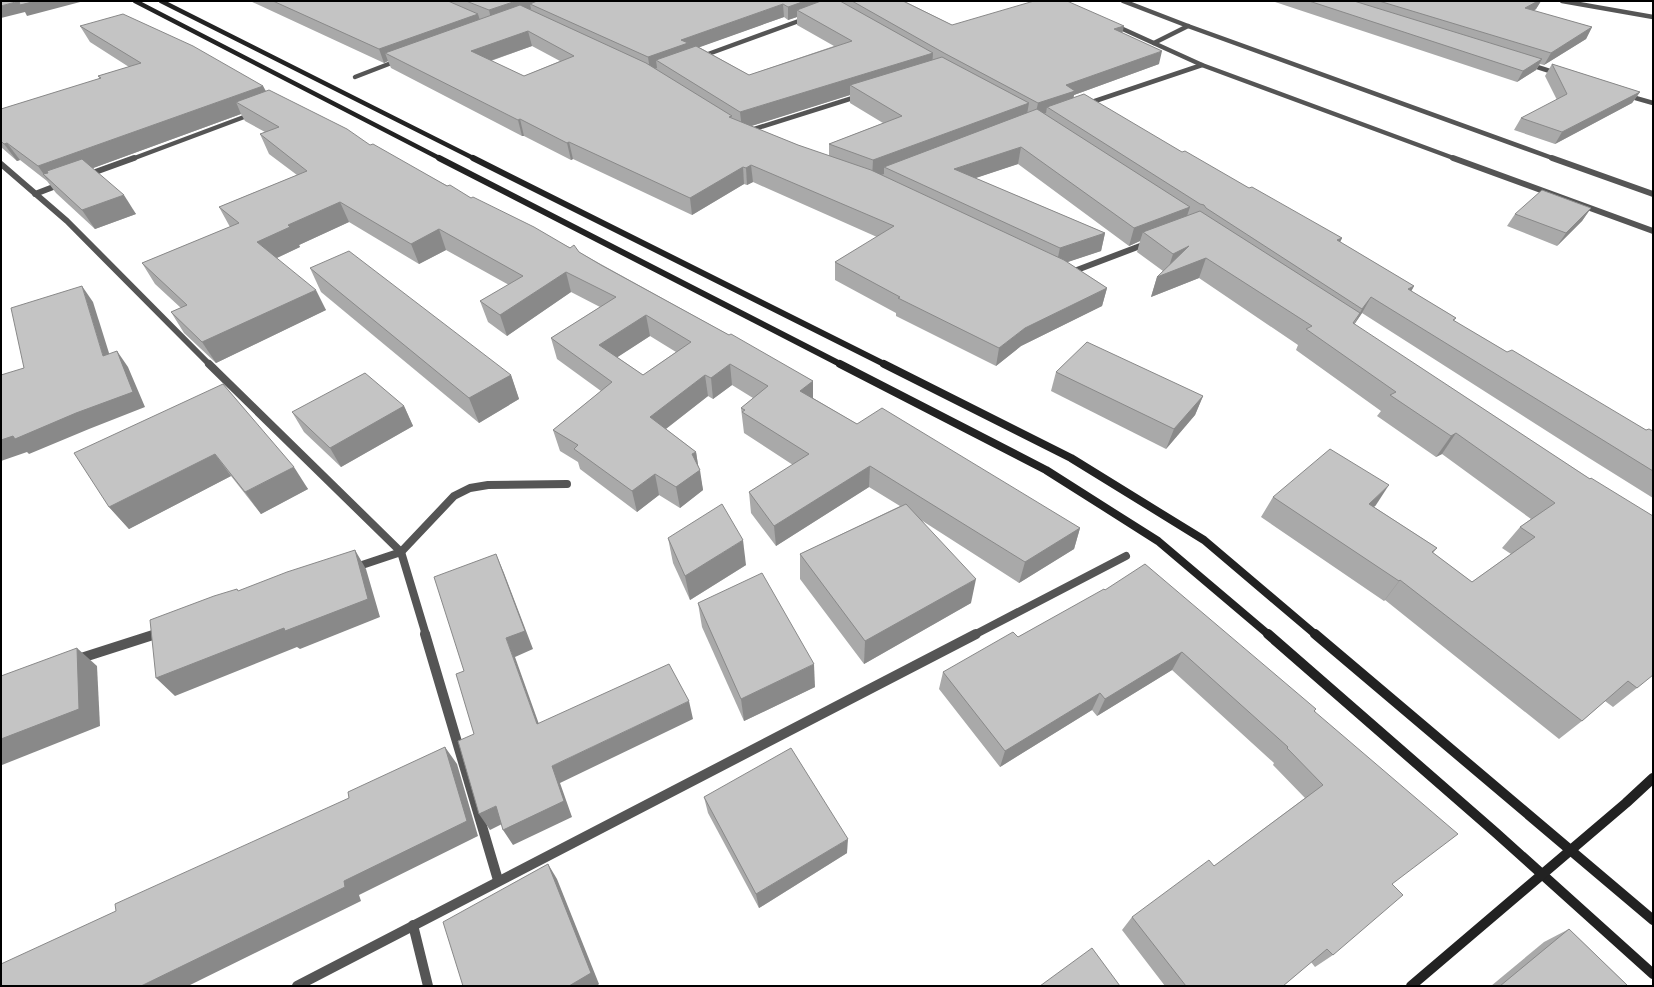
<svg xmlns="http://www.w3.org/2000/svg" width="1654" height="987" font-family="Helvetica,sans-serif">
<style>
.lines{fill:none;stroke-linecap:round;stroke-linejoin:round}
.minor-far3{stroke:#555;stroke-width:4.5}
.minor-far2{stroke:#555;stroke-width:6}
.minor-far1{stroke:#555;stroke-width:8}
.minor{stroke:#555;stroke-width:10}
.secondary-far3{stroke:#222;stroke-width:4.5}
.secondary-far2{stroke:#222;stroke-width:6}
.secondary-far1{stroke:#222;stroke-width:8}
.secondary{stroke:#222;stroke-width:10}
.wall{fill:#a9a9a9;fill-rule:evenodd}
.shaded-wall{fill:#898989}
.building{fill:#c4c4c4;stroke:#898989;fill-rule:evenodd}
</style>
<rect width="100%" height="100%" fill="#fff"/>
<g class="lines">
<g class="minor-far3">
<polyline points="1123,1 1188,26 1555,159"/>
<polyline points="1562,1 1653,17"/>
<polyline points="1114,25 1202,65 1456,159"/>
<polyline points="1154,43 1188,26"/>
<polyline points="700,57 807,18"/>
<polyline points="1528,64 1559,74"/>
<polyline points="355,77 399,60"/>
<polyline points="1625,95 1653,103"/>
<polyline points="1086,104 1202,65"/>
<polyline points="748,131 859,96"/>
<polyline points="132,159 252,114"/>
</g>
<g class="minor-far2">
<polyline points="1453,158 1653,231"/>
<polyline points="1552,158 1653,194"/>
<polyline points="1,164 67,221 210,365"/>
<polyline points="87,175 134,158"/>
<polyline points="35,194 61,184"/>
<polyline points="1069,273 1148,243"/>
</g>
<g class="minor-far1">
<polyline points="209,364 401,552 454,496 470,488 488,485 567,484"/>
<polyline points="353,568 401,552 426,635"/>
<polyline points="153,635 162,632"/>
<polyline points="974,635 1126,556"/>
</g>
<g class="minor">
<polyline points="425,634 498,880"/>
<polyline points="78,659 156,634"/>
<polyline points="413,925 428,986"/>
<polyline points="297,986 976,634"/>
</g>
<g class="secondary-far3">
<polyline points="135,1 441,159"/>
<polyline points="161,1 475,159"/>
</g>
<g class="secondary-far2">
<polyline points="439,158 842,365"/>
<polyline points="473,158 886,365"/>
</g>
<g class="secondary-far1">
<polyline points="840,364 1046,470 1158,541 1269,635"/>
<polyline points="884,364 1071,458 1204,540 1316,635"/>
</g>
<g class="secondary">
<polyline points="1268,634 1495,832 1653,974"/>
<polyline points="1315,634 1653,920"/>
<polyline points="1411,986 1626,803 1653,778"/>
</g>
</g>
<g class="wall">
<path d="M250,1H841L842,2V1H910L906,2L952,25L1122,33L1159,64L1074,95L1073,98L1182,152L1249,188L1342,238L1340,242L1414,286L1411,291L1456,318L1454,321L1507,352L1646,430L1653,431V498L1589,458L1362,313L1354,325L1590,479L1637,688L1613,707L1605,701L1582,721L1559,739L1385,600L1384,601L1261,517L1273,497L1376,505L1374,507L1437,548L1433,553L1472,582L1511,554L1502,548L1520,527L1531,519L1442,454L1436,457L1377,416L1381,411L1296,350L1298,345L1199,278L1151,297L1157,277L1163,271L1137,252L1140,241L1129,246L1018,164L975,178L1105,233L1101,251L1067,262L1107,288L1102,306L1021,346L996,366L896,316V313L835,280V262L877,237L753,182L747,185L744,184L692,215L573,159L571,160L524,136H522L391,68L388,61L384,63ZM784,17L788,20L797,17V25L834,46L749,75L699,47ZM532,46L560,61L524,76L491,61ZM850,95V103L883,123L829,144V156L798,145L751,126Z"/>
<polygon points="1272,1 1541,1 1536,9 1534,11 1592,27 1586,39 1544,65 1540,64 1536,70 1517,82"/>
<path d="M80,26L263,86L266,91L471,198L579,252L729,335L813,381V398L857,424L1080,528L1074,549L1019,583L921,520L971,603L864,664L800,579V554L900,506L869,487L776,546L751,513L749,492L793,465L744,433L741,408L753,398L732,385L713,399L708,396L666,429L696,452L698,465L703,490L680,508L659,495L637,512L580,469L578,462L560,451L553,430L601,391L557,359L551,338L600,307L571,292L507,336L488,322L480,301L509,285L446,250L419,264L349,222L299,245L300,247L277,258L326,310L216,363L184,333L171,312L181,308L155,284L142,263L230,227L219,207L297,175L269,154L260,134L265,132L245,121L241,114L93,168L136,214L95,229L56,193L47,181L20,160L17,161L1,147V109L100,79L98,76L129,67L90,42ZM650,336L676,352L643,375L617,357Z"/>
<polygon points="1552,64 1640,92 1632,103 1555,144 1514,130 1521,118 1557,100 1545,76"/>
<polygon points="1591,208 1582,221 1557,246 1507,226 1515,214"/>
<polygon points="310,268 511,375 519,399 479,423 321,292"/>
<polygon points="1056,372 1203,396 1195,415 1166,449 1051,391"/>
<polygon points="223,384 308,489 261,514 231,476 129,529 109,507"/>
<polygon points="404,406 413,426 341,467 304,432 292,412"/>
<polygon points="668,538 746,565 690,600 673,563"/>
<polygon points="1105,590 1315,711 1392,884 1333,955 1315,967 1311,962 1283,986 1165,986 1122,930 1132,917 1214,866 1305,798 1273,765 1274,763 1172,670 1097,716 1092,710 1000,767 939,689 943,672 1018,637"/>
<polygon points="698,603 815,687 744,721 702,627"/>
<polygon points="704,797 847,853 759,908 708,813"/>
<polygon points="1569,929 1628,986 1491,986 1544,942"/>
</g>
<g class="shaded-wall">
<polygon points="19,1 84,1 27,16 25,12 1,18 1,6"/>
<polygon points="516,1 555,1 530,4 531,9 492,23 489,10"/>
<polygon points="805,1 823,1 797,10 797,17 788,20 788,7"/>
<polygon points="1538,1 1541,1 1536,9 1519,19 1525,8"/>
<polygon points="783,4 784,17 689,51 656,60 657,68 650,71 648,57 681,40"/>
<polygon points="478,14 482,27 385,53 388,61 384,63 379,49"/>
<polygon points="1124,26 1121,39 1114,29"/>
<polygon points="1592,27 1586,39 1544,65 1551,53"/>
<polygon points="528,31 532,46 475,66 471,51"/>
<polygon points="1162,51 1159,64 1074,95 1072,105 1047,107 1046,113 1035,117 1038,103 1066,85"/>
<polygon points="933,53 932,69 850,85 850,95 742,129 740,112"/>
<polygon points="1542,59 1536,70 1517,82 1523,71"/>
<polygon points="263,86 271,103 236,102 241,114 55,182 48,173 47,171 54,182 47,179 38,166"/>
<polygon points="1640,92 1632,103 1555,144 1562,132"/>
<polygon points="1029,103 1026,120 884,167 884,174 872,178 873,160"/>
<polygon points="520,119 524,136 522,136 518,120"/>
<polygon points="569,142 573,159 571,160 567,143"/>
<polygon points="7,143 20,160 17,161 4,144"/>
<polygon points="1021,147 1018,164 952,186 954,169"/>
<polygon points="751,165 753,182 747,185 746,168"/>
<polygon points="743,167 744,184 692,215 690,198"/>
<polygon points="124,195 136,214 95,229 82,210"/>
<polygon points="340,202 349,222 299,245 300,247 268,262 257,242 288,225"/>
<polygon points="1190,207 1184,225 1143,232 1140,241 1129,246 1134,228"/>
<polygon points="1591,208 1582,221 1557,246 1566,233"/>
<polygon points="439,229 446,250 419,264 411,244"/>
<polygon points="1105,233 1101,251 1056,266 1060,248"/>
<polygon points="1342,238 1334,255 1337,240"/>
<polygon points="1189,246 1206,258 1199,278 1151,297 1157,277 1167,273 1173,254"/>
<polygon points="566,272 571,292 507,336 500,315"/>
<polygon points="82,286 93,302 115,372 103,356"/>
<polygon points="1414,286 1405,303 1408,289"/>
<polygon points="1107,288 1102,306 1021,346 996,366 999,348 1025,328"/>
<polygon points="316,290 326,310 216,363 202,342"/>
<polygon points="1371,297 1362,313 1353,326 1362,309"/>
<polygon points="646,315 650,336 604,366 599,345"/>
<polygon points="117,351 128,367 145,407 89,429 29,454 27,452 1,461 1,440"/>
<polygon points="730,364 732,385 713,399 711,378"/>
<polygon points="511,375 519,399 479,423 469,398"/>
<polygon points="705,375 708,396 654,438 650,417"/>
<polygon points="813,381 813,402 800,391"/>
<polygon points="1203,396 1195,415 1166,449 1174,429"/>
<polygon points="404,406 413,426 341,467 330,448"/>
<polygon points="1456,433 1442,454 1436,457 1451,436"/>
<polygon points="696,452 699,471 700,470 703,490 680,508 676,487 692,454"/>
<polygon points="215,454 231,476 129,529 109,507"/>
<polygon points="870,466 869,487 776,546 774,526"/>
<polygon points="294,467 308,489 261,514 245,492"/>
<polygon points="655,474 659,495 637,512 632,491"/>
<polygon points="1389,485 1376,505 1355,524 1369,504"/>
<polygon points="1080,528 1074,549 1019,583 1025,562"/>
<polygon points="743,540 746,565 690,600 685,576"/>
<polygon points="355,550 366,569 380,617 300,649 297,647 175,696 156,678"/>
<polygon points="496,554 504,573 533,649 515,657 545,741 537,724 506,638"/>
<polygon points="976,579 971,603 864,664 865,641"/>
<polygon points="1400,580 1385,600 1384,601 1399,581"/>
<polygon points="77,648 97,666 100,726 2,765 1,765 1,739"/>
<polygon points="1182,652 1172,670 1097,716 1105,699"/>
<polygon points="814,664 815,687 744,721 741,699"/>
<polygon points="1100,693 1092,710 1000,767 1005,751"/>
<polygon points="689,701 693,719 560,783 572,817 513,845 503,830 552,766"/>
<polygon points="445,747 457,764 478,836 359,895 361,901 188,986 141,986 344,881"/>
<polygon points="496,806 506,822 490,830 479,814"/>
<polygon points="848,839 847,853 759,908 756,894"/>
<polygon points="548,864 557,879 599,984 597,986 569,986"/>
</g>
<g class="building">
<polygon points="1,1 36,1 20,5 19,1 1,6"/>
<polygon points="273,1 448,1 478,14 379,49"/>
<polygon points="466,1 516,1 489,10"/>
<polygon points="537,1 805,1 788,7 783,4 681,40 688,43 648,57 530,4"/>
<polygon points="821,1 840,1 933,53 740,112 656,60 696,46 749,75 852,41 797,10"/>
<polygon points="852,1 903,1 952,25 1034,1 1067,1 1124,26 1114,29 1162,51 1066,85 1075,91 1038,103 944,53"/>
<polygon points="1309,1 1354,1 1542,59 1523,71"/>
<polygon points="1379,1 1538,1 1525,8 1592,27 1551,53"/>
<path d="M520,5L646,63L732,116L729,117L798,145L871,170L1064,260L1107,288L1025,328L999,348L898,298L900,297L835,262L894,226L751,165L746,168L743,167L690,198L569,142L567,143L520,119L518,120L385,53ZM528,31L574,56L524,76L471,51Z"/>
<polygon points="123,14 193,46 263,86 38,166 7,143 4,144 1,141 1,109 101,78 98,76 141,63 80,26"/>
<polygon points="942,57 1029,103 873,160 829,144 902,116 850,85"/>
<polygon points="1552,64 1640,92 1562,132 1521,118 1567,94"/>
<path d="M269,90L347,129L370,145L373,144L447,186L450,185L471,198L473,197L534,227L570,248L574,245L579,252L601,265L729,335L731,334L813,381L800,391L857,424L882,408L1080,528L1025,562L870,466L774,526L749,492L809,454L742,412L745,410L741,408L768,386L730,364L711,378L705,375L650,417L696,452L692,454L700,470L676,487L655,474L632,491L574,449L578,445L553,430L612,382L551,338L616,297L566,272L500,315L480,301L523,276L439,229L411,244L340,202L288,225L290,227L257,242L316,290L202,342L171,312L187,305L142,263L239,223L219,207L307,171L260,134L279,127L236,102ZM646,315L691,342L643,375L599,345Z"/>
<polygon points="1084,94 1182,152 1185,151 1249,188 1252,187 1342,238 1337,240 1414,286 1408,289 1456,318 1453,320 1507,352 1512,350 1646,430 1649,429 1653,431 1653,471 1371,297 1362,309 1206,208 1204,205 1200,204 1047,107"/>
<polygon points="1037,109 1190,207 1134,228 1021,147 954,169 1105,233 1060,248 884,167"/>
<polygon points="82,159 124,195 82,210 43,174 48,173 47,171"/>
<polygon points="1542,190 1591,208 1566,233 1515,214"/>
<polygon points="1200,211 1360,313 1353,323 1590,479 1591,478 1653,516 1653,675 1637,688 1628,681 1582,721 1400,580 1399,581 1273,497 1330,449 1389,485 1369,504 1437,548 1432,552 1472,582 1535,537 1520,527 1555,503 1456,433 1451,436 1390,395 1396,392 1306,329 1312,326 1206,258 1157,277 1189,246 1173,254 1143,232"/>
<polygon points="349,251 511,375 469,398 310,268"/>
<polygon points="82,286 103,356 117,351 133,392 76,413 15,439 13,436 1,440 1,375 24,368 11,308"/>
<polygon points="1087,342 1203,396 1174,429 1056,372"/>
<polygon points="365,373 404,406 330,448 292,412"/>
<polygon points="223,384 294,467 245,492 215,454 109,507 74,453"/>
<polygon points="722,504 743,540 685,576 668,538"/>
<polygon points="906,504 976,579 865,641 800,554"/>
<polygon points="355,550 368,599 285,631 284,628 156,678 150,620 214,596 237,589 238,591 287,572"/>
<polygon points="496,554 525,631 506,638 537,724 669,664 689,701 552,766 564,801 503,830 496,806 479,814 458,741 474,734 456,674 464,671 434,577"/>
<polygon points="1145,564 1316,709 1314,711 1458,834 1392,884 1403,895 1333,955 1327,949 1283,986 1186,986 1132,917 1209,860 1214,866 1323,785 1287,748 1288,747 1182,652 1105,699 1100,693 1005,751 943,672 1013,632 1018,637 1104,589 1105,590"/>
<polygon points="762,573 814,664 741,699 698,603"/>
<polygon points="77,648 79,709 1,739 1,676"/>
<polygon points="445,747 467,821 344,881 345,887 141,986 1,986 1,964 116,911 115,904 349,798 348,792"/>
<polygon points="791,748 848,839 756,894 704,797"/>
<polygon points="548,864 591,973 569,986 463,986 443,922"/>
<polygon points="1569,929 1628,986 1500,986"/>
<polygon points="1092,948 1120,986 1040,986"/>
</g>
<rect width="1654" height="987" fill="none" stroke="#000000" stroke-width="4"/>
</svg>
